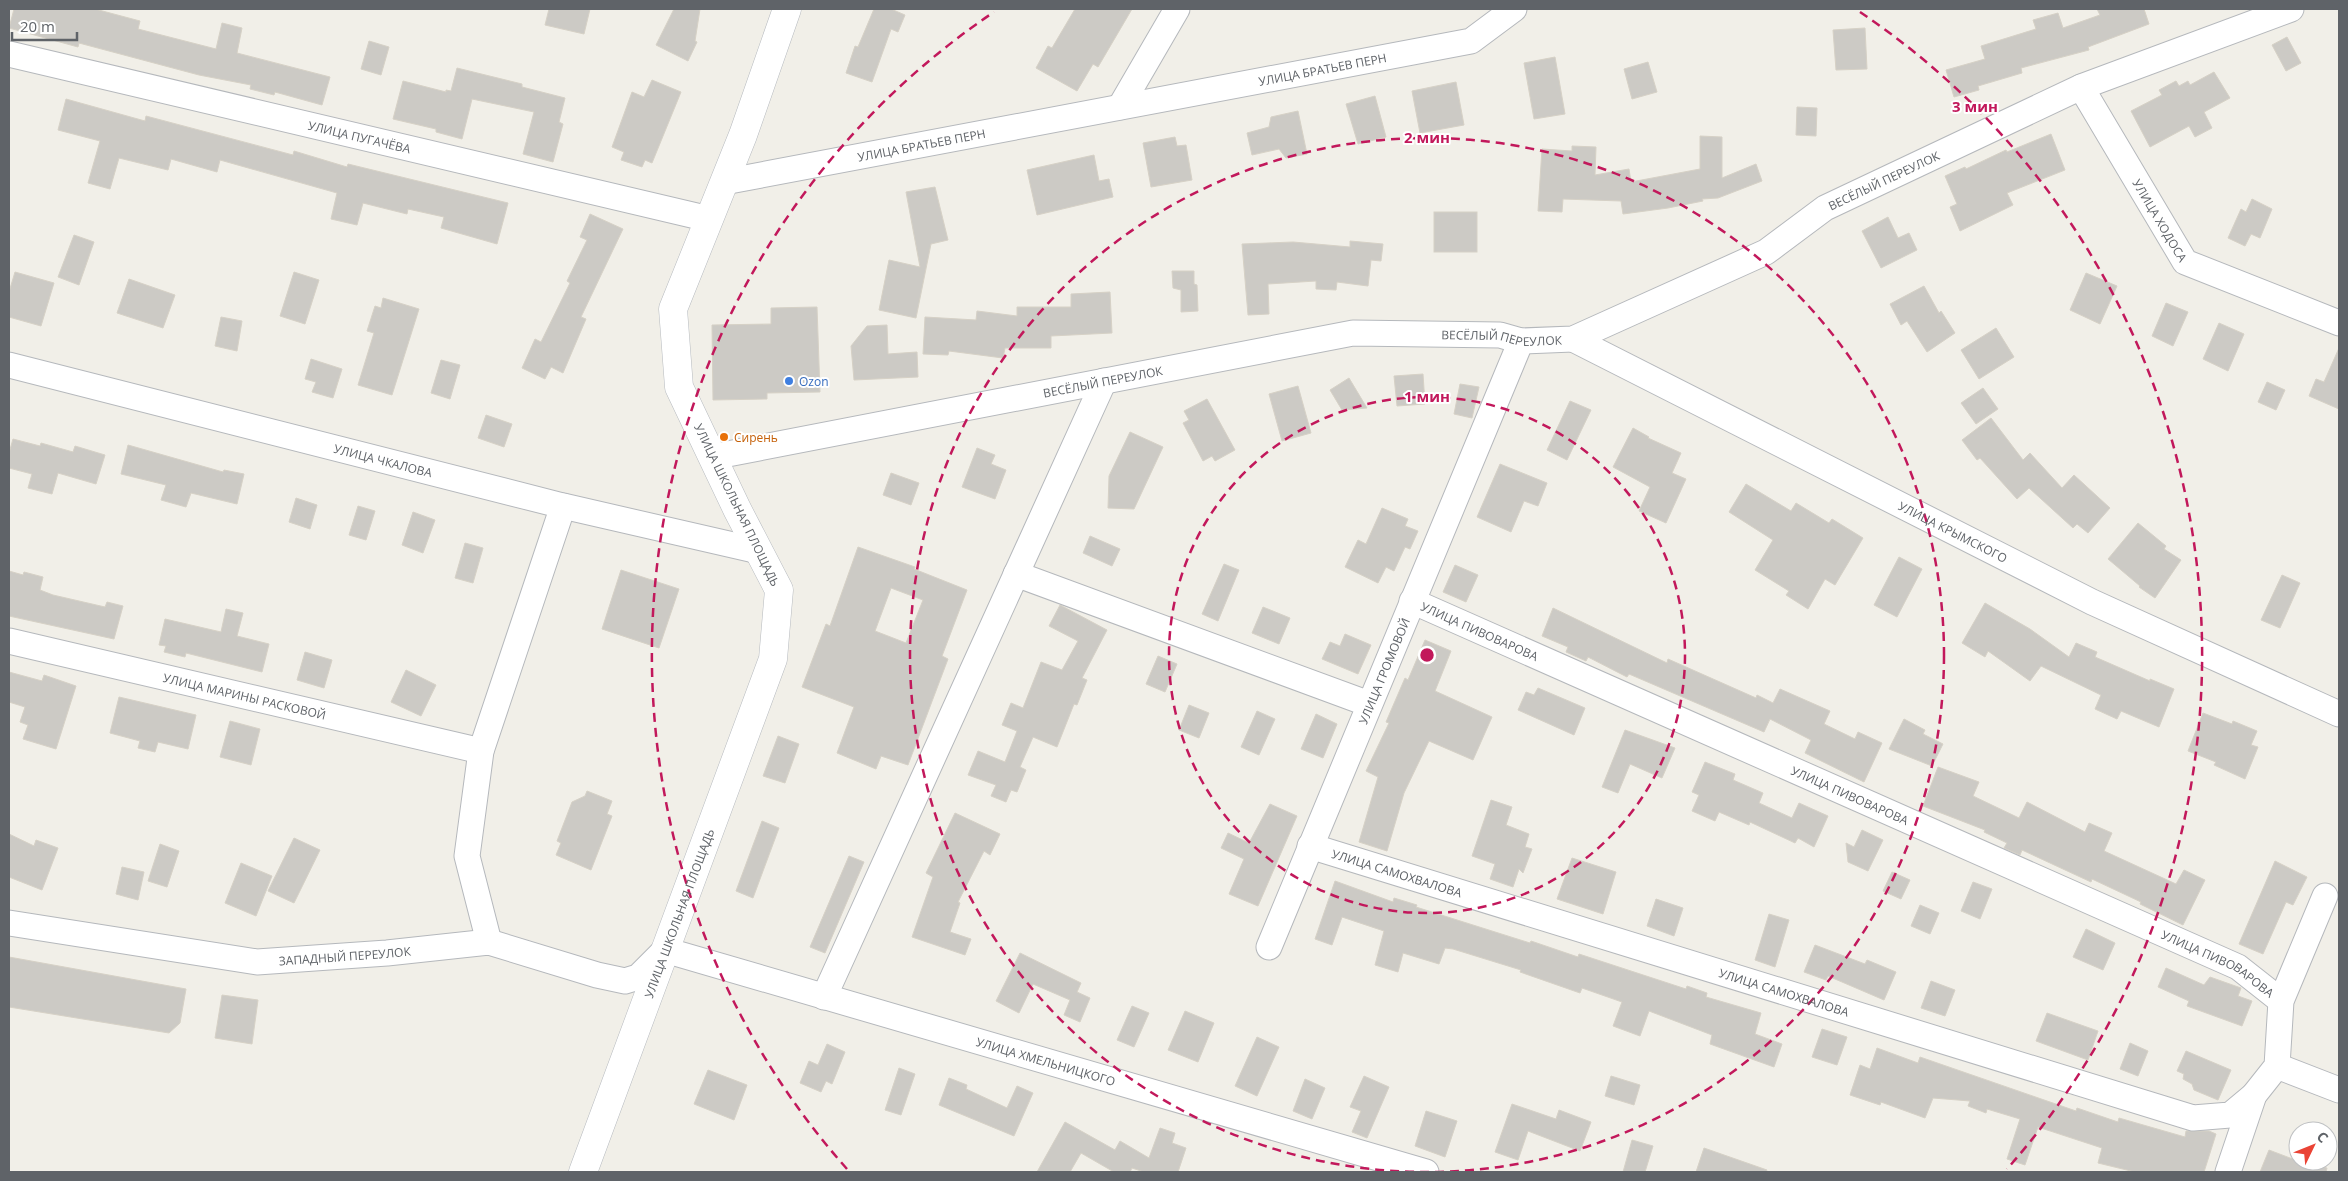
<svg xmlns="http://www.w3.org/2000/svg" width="2348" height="1181" font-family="'Open Sans',sans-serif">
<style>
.building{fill:#cccac5;stroke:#d6d1c6;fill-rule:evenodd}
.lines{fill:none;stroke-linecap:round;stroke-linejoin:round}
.street-casing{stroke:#b5b8bc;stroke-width:27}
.secondary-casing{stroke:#b6babf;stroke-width:29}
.street{stroke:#fff;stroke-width:25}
.secondary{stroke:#fff;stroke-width:28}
.ring{fill:none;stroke:#c2185b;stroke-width:2.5;stroke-dasharray:9 6}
.shop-dot{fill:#3f7fe0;stroke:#fff;stroke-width:2}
.food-dot{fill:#e8710a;stroke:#fff;stroke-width:2}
.labels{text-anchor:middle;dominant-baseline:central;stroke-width:4;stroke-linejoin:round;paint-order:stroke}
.street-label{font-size:12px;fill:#5f6368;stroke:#fff}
.shop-label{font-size:12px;fill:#366cbe;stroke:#fff;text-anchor:start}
.food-label{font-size:12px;fill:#c56008;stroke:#fff;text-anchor:start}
.centre{fill:#c2185b;stroke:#fff;stroke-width:2.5}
.ring-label{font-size:15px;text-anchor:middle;font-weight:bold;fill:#c2185b;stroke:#fff;stroke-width:4;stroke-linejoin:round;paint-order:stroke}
</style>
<rect width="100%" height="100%" fill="#f1efe8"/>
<g class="building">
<polygon points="14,9 95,9 140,21 138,29 216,49 222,23 242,28 237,53 330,77 322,105 275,92 274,95 250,89 251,85 199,75 79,43 78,47 9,28"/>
<polygon points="549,9 590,9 584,34 545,25"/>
<polygon points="674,9 700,9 695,41 697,42 688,61 656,45"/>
<polygon points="874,9 891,9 905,15 898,32 891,29 872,82 846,73 855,46 858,47"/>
<polygon points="1075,9 1132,9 1098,67 1093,64 1077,91 1036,68 1048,46 1052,48"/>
<polygon points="2097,9 2144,9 2149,24 2088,47 2089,50 2021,68 2022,73 1978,86 1979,90 1954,97 1946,70 1985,59 1981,46 2036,29 2033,20 2058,13 2063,28 2100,15"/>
<polygon points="1865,28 1867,69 1836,70 1833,30"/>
<polygon points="2287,37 2301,63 2286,71 2272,45"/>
<polygon points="369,41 389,47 381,75 361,69"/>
<polygon points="1555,57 1565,114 1534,119 1524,63"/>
<polygon points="1648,62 1657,92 1632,99 1624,69"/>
<polygon points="457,68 522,84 522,87 565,98 559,122 563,124 553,162 523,154 534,112 472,99 462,139 436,132 436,129 393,119 403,81 446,92 446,90 451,91"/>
<polygon points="2214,72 2230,98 2204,112 2212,128 2195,137 2189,126 2150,147 2131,111 2162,95 2159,90 2176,81 2179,86 2188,81 2190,85"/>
<polygon points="652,80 681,92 652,163 645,160 642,167 621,160 624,152 612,147 632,92 644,97"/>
<polygon points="1456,82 1464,125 1420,133 1412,91"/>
<polygon points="1375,96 1386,137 1358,144 1346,104"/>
<polygon points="66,99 145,121 146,116 293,155 294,151 347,167 348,164 508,203 497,244 441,228 444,217 408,209 407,214 363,203 357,225 331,219 337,193 220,160 217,172 171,159 168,170 119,158 110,189 88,183 100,141 58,130"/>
<polygon points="1797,107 1817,108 1816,136 1796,135"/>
<polygon points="1298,111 1307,154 1286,158 1279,149 1252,155 1247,133 1269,127 1271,117"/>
<polygon points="2051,134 2065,170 2007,193 2013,205 1960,231 1950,207 1957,204 1945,176 1965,167 1966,169 2006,150 2007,152"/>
<polygon points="1700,136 1722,137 1722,178 1756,164 1762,181 1718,198 1702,199 1703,201 1668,208 1623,214 1621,201 1563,199 1562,212 1538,211 1542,149 1572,151 1572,146 1596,147 1595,175 1629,169 1631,182 1700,169"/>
<polygon points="1175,137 1177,146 1186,145 1192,180 1151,187 1143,143"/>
<polygon points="1094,155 1099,181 1109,179 1113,197 1037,215 1027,170"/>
<polygon points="935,187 948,240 931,244 916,318 879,310 889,260 920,267 906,192"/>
<polygon points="2252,199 2272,209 2260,238 2251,234 2245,246 2228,238 2241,209 2246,212"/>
<rect x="1434" y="212" width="43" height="40"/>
<polygon points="590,214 623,229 581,317 586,319 563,373 551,367 545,379 522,368 535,339 541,342 570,283 567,281 587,240 580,237"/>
<polygon points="1888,217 1898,238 1909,233 1917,250 1881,268 1862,231"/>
<polygon points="74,235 94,242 79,285 58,277"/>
<polygon points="1350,241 1383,244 1381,261 1371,260 1368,286 1337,282 1336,290 1316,289 1316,281 1268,284 1269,314 1248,315 1242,244 1293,242 1350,247"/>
<polygon points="1172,271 1194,271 1194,284 1197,285 1198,311 1181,312 1181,290 1173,288"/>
<polygon points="15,272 54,283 41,326 9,317 9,292"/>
<polygon points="294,272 319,280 305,324 280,316"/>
<polygon points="2086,273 2117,286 2100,324 2070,310"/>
<polygon points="129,279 175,295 163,328 117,313"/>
<polygon points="1924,286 1939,313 1941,311 1955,333 1927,352 1907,321 1901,325 1890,304"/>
<polygon points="1110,292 1112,333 1051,336 1051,348 1005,348 1003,358 949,351 948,355 923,354 925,317 976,320 977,311 1017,316 1017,307 1071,307 1071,294"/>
<polygon points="383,298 419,309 392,395 358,385 374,333 367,331 375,306 381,308"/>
<polygon points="2166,303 2188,312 2173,346 2152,336"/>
<polygon points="817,307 820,392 767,393 767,399 713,400 712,325 771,324 771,308"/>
<polygon points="221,317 242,321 237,351 215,346"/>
<polygon points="2219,323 2244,334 2228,371 2203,359"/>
<polygon points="887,325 888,354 917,352 918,377 854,380 851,346 867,326"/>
<polygon points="1996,328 2014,357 1979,379 1961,350"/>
<polygon points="2339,348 2339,409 2309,396 2316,379 2324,382"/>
<polygon points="311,359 342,369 333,398 312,392 316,382 305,379"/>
<polygon points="441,360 460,365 450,399 431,393"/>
<polygon points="1423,374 1425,404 1397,406 1394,376"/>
<polygon points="1349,378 1367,408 1342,410 1330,390"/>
<polygon points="2267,382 2285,390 2276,410 2258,402"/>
<polygon points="1460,384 1479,387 1472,418 1454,414"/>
<polygon points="1298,386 1311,433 1282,441 1269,394"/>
<polygon points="1983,388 1998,409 1976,424 1961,403"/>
<polygon points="1207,399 1235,450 1215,461 1212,456 1203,461 1183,423 1189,420 1184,411"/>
<polygon points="1570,401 1591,410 1567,460 1547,450"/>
<polygon points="486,415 512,424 504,447 478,438"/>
<polygon points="1991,418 2023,460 2030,453 2062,488 2074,475 2110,508 2088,533 2077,524 2073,528 2029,488 2017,499 1980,458 1977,460 1962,440"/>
<polygon points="1633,428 1649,437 1648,438 1681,453 1672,473 1686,479 1666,523 1639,511 1650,487 1613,467"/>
<polygon points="1130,432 1163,447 1134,509 1108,508 1109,476"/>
<polygon points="13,439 40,446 41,443 73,452 75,446 105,455 96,484 58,473 52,494 28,488 32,474 9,468 9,453"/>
<polygon points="128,445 223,472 224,470 244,474 237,504 191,493 186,507 161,500 166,485 121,474"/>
<polygon points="977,448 995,455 991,464 1006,470 995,499 962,487"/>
<polygon points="1500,464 1547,483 1538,506 1524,501 1511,532 1477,517"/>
<polygon points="891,473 919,483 911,505 883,495"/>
<polygon points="1746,484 1791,511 1796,503 1829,523 1832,519 1863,538 1835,585 1825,579 1808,609 1786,595 1789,591 1755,570 1773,540 1729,512"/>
<polygon points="296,498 317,505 310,529 289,522"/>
<polygon points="358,506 375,511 366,540 349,535"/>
<polygon points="1382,508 1408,519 1405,526 1418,531 1410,549 1405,547 1394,571 1386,567 1378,583 1345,567 1358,540 1366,544"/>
<polygon points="413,512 435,520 423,553 402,545"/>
<polygon points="2138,523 2166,546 2164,549 2181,560 2155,598 2139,587 2140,586 2108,559"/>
<polygon points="1090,536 1120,549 1112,566 1083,553"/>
<polygon points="465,543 483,548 473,583 455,578"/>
<path d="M858,547L915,567L914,569L967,590L942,656L948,659L908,765L881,756L876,769L837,753L854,707L802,687L826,624L830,626ZM891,588L923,600L906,643L875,631Z"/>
<polygon points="1899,557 1922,569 1897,617 1874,605"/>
<polygon points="1224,564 1239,570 1218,621 1202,614"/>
<polygon points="1455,565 1478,575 1466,602 1443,592"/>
<polygon points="621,570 679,589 659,648 602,629"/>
<polygon points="9,571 23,575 24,572 43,577 40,590 53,595 105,607 107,602 123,606 114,639 9,616"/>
<polygon points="2282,575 2300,583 2280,628 2261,620"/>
<polygon points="1985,603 2030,629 2069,657 2076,643 2097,652 2095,657 2150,681 2150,679 2174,689 2159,727 2121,711 2117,719 2095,709 2101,695 2041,666 2030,681 1988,651 1985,657 1962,643"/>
<polygon points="1060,605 1107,630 1082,678 1087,680 1077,705 1074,704 1057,747 1033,737 1020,767 1026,770 1017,792 1011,790 1006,802 991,796 996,785 968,775 978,751 1005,762 1017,731 1002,725 1011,703 1023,708 1041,662 1062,670 1078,641 1049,626"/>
<polygon points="1263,607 1290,618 1279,644 1252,633"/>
<polygon points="1553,608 1667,663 1668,659 1756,698 1757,695 1773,703 1780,689 1830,711 1824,724 1855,739 1858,732 1882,743 1864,782 1805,753 1811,740 1770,719 1764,732 1629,674 1627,677 1588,657 1586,661 1566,652 1568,647 1542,636"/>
<polygon points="226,609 243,613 237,636 269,644 262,672 186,653 185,657 164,652 166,646 159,645 165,619 221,632"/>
<polygon points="1345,634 1371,645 1358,674 1322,659 1330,642 1340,646"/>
<polygon points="1425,640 1451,651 1435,691 1492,717 1473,760 1429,741 1404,793 1387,851 1359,842 1378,777 1366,771 1389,723 1386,722 1405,678 1408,680"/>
<polygon points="305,652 332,660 324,688 297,680"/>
<polygon points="1158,656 1177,664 1165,692 1146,684"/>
<polygon points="406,670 436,685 421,716 391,702"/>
<polygon points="9,672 42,681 44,675 76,686 56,749 23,739 28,725 20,722 25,707 9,702"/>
<polygon points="1538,688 1585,708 1574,735 1518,710 1526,692 1534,695"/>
<polygon points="119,697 196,715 188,749 158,742 155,752 138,748 140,741 110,733"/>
<polygon points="1189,705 1209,713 1199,738 1179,730"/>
<polygon points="1257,711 1275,719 1259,755 1241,747"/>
<polygon points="2203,713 2232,724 2233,721 2257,731 2251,745 2258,747 2245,779 2214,765 2216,762 2188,751"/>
<polygon points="1316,714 1337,724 1323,758 1301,749"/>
<polygon points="1904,719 1925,730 1923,734 1943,744 1932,766 1889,749"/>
<polygon points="230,721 260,729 251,765 220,757"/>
<polygon points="1625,730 1675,748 1662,778 1630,764 1618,793 1602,787"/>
<polygon points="778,736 799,744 785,783 763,776"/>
<polygon points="1705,762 1735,774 1733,780 1763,793 1759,803 1792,818 1799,803 1828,816 1814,847 1798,838 1795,843 1750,822 1749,825 1719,812 1715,821 1692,811 1699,795 1692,792"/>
<polygon points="1938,767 1979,782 1973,796 2019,818 2027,802 2085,832 2089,823 2112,833 2104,851 2176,884 2184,870 2205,880 2183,925 2140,904 2141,902 2092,879 2091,882 2022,850 2020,855 2004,848 2007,843 1984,832 1985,830 1923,806"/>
<polygon points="587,791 612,801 607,814 612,816 591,870 556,855 561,843 557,841 572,802 585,796"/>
<polygon points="1491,800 1512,807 1506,825 1529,834 1525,847 1532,849 1523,873 1519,869 1513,887 1490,879 1495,864 1472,856"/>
<polygon points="1270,804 1297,816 1258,906 1229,894 1244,859 1221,848 1228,833 1249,843"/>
<polygon points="955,813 1000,834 990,855 984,851 958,902 960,903 950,932 971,939 965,955 912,937 933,877 926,873"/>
<polygon points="762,821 779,828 753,898 736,891"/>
<polygon points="1862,830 1883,840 1868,871 1848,862 1846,843 1854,847"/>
<polygon points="9,834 34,846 36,840 58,848 42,890 9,877"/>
<polygon points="294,838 320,850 294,903 268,891"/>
<polygon points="160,844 179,851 167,887 148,881"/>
<polygon points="849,856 864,862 825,953 810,947"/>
<polygon points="1572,858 1616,872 1603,914 1557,899"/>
<polygon points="2275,861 2307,877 2293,905 2286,902 2263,954 2239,944"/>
<polygon points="241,863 272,876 256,916 225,903"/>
<polygon points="122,867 144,872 138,900 116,894"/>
<polygon points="1892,872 1910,880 1901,899 1883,891"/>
<polygon points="1335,881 1393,902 1394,898 1417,905 1416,907 1530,943 1531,941 1578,957 1579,954 1686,989 1687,986 1707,993 1706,997 1761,1013 1755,1034 1782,1044 1774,1067 1710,1044 1712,1035 1649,1011 1640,1036 1613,1026 1622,1002 1582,988 1580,993 1520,972 1521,970 1453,949 1445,948 1439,964 1403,953 1398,972 1375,965 1384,931 1342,917 1332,945 1315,939"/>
<polygon points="1973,882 1992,889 1980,919 1961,911"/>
<polygon points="1656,899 1683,908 1674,936 1647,926"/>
<polygon points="1920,905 1939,913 1930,934 1911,926"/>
<polygon points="1769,914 1789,920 1775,967 1755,960"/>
<polygon points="2086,929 2115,943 2103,970 2073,957"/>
<polygon points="1815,945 1865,964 1867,960 1896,972 1884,1000 1828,976 1826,980 1804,972"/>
<polygon points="1020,953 1081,983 1077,992 1090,998 1080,1022 1064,1015 1070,1000 1033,984 1019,1013 996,1001"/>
<polygon points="9,957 186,989 180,1023 169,1033 9,1007"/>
<polygon points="2166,968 2204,985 2210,977 2241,988 2238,996 2252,1001 2242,1026 2187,1006 2189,1001 2158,987"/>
<polygon points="1931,981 1955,990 1945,1016 1921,1008"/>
<polygon points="222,995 258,1000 252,1044 215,1038"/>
<polygon points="1132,1006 1149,1013 1134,1047 1117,1040"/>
<polygon points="1185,1011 1214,1023 1198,1062 1168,1050"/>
<polygon points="2047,1013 2098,1031 2088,1060 2036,1041"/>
<polygon points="1822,1029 1847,1037 1837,1065 1812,1057"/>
<polygon points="1257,1037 1279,1047 1257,1096 1235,1086"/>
<polygon points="2130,1043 2148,1051 2138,1076 2120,1069"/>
<polygon points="827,1044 845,1052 832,1084 826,1081 821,1092 800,1083 809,1061 818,1065"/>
<polygon points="1877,1048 1918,1063 1920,1057 2076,1111 2077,1108 2118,1122 2119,1118 2185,1137 2186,1131 2209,1131 2216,1134 2204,1172 2135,1172 2098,1163 2102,1148 2038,1127 2025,1165 2007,1159 2020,1119 1987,1109 1986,1113 1968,1106 1970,1101 1933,1098 1925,1118 1881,1102 1880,1105 1850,1095 1860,1065 1870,1069"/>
<polygon points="2186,1051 2231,1070 2218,1100 2194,1090 2192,1084 2183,1079 2184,1074 2177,1071"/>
<polygon points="899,1068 915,1074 901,1115 885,1110"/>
<polygon points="708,1070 747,1085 734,1120 694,1104"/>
<polygon points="1364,1076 1389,1087 1367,1138 1352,1132 1361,1111 1350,1107"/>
<polygon points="1611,1076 1640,1085 1634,1105 1605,1096"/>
<polygon points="949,1078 967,1085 966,1089 1007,1108 1017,1086 1033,1093 1014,1136 939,1105"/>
<polygon points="1305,1079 1325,1088 1312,1119 1293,1111"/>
<polygon points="1512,1104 1556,1119 1559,1110 1591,1122 1580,1151 1528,1131 1518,1160 1495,1152"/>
<polygon points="1426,1111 1457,1121 1445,1157 1415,1146"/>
<polygon points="1065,1122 1115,1150 1120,1141 1149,1158 1160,1128 1175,1133 1172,1143 1186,1148 1178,1172 1144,1172 1132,1168 1130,1172 1114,1172 1081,1153 1070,1172 1037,1172"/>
<polygon points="1632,1140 1653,1146 1645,1172 1623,1172"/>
<polygon points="1704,1148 1767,1170 1766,1172 1696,1172"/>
<polygon points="2269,1150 2298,1161 2327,1168 2326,1172 2260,1172"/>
</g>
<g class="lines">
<g class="street-casing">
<g id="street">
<path id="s1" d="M9,54L709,219"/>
<path id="s2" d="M2081,87L2185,262L2339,323"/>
<polyline points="1120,107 1177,9"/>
<path id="s3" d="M724,182L1471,41L1514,9"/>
<path id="s4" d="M1573,339L2092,602L2339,714"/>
<path id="s5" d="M9,365L563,506L759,551"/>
<path id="s6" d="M712,457L1353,333L1500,335L1521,341L1573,339L1766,252L1825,208L2081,87L2291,9"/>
<polyline points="1016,574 1369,704"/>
<path id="s7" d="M1412,601L2238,967L2281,1001"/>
<path id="s8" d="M9,641L481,751"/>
<path id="s9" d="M1310,846L2193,1118L2230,1115L2254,1095"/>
<path id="s10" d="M9,923L257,962L387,953L489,942L597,975L625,981L638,977L665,950L1426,1172"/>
<polyline points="489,942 467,856 481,751 563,506"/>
<path id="s11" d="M1269,947L1521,341"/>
<polyline points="824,997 1104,381"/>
<polyline points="2277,1066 2339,1090"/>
<polyline points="2228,1172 2254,1095 2277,1066 2281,1001 2325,896"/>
</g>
</g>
<g class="secondary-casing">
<g id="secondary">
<path id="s12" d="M583,1172L773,659L779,590L737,509L679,387L673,309L743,135L787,9"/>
</g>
</g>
<use href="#street" class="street"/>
<use href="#secondary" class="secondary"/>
</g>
<g class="ring">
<circle cx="1427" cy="655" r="258"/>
<circle cx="1427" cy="655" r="517"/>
<path d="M847 1169A775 775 0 0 1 994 12M1860 12A775 775 0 0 1 2007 1169"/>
</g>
<circle class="shop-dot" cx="789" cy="381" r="5"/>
<circle class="food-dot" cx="724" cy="437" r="5"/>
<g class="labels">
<g class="street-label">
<text stroke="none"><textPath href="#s3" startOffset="609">УЛИЦА БРАТЬЕВ ПЕРН</textPath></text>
<text stroke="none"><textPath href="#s1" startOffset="360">УЛИЦА ПУГАЧЁВА</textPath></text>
<text stroke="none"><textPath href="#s3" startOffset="201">УЛИЦА БРАТЬЕВ ПЕРН</textPath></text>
<text stroke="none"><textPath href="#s6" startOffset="1224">ВЕСЁЛЫЙ ПЕРЕУЛОК</textPath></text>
<text stroke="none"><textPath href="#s2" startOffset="155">УЛИЦА ХОДОСА</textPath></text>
<text stroke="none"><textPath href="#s6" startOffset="802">ВЕСЁЛЫЙ ПЕРЕУЛОК</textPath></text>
<text stroke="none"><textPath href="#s6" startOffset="398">ВЕСЁЛЫЙ ПЕРЕУЛОК</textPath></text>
<text stroke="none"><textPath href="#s5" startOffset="386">УЛИЦА ЧКАЛОВА</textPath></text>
<text transform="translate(737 505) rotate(64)">УЛИЦА ШКОЛЬНАЯ ПЛОЩАДЬ</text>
<text stroke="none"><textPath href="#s4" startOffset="426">УЛИЦА КРЫМСКОГО</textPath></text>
<text stroke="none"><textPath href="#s7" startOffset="74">УЛИЦА ПИВОВАРОВА</textPath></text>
<text stroke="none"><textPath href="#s11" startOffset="299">УЛИЦА ГРОМОВОЙ</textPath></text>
<text stroke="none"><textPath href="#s8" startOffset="242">УЛИЦА МАРИНЫ РАСКОВОЙ</textPath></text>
<text stroke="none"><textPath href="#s7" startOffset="479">УЛИЦА ПИВОВАРОВА</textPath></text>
<text stroke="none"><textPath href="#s9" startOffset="91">УЛИЦА САМОХВАЛОВА</textPath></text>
<text stroke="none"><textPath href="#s12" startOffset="276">УЛИЦА ШКОЛЬНАЯ ПЛОЩАДЬ</textPath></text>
<text stroke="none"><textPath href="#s10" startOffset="339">ЗАПАДНЫЙ ПЕРЕУЛОК</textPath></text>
<text stroke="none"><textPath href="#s7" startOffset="884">УЛИЦА ПИВОВАРОВА</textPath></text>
<text stroke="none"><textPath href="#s9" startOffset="496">УЛИЦА САМОХВАЛОВА</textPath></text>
<text stroke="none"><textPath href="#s10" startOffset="1074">УЛИЦА ХМЕЛЬНИЦКОГО</textPath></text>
</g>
<g class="shop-label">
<text x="799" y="381">Ozon</text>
</g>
<g class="food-label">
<text x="734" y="437">Сирень</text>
</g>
</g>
<circle cx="1427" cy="655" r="8" class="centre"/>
<g class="ring-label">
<text x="1975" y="112">3 мин</text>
<text x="1427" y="143">2 мин</text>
<text x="1427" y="402">1 мин</text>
</g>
<rect width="2348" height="1181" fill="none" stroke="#5f6368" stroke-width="20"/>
<g transform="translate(2313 1146) rotate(47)"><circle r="24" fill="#ffffff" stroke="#bfc1c3"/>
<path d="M0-4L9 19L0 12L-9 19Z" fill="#ea4335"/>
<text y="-8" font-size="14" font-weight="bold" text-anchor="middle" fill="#5f6368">С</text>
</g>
<path d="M12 32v8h65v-8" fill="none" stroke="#5f6368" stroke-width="2.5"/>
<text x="20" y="32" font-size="15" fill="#5f6368" stroke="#ffffff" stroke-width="4" paint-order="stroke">20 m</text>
</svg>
